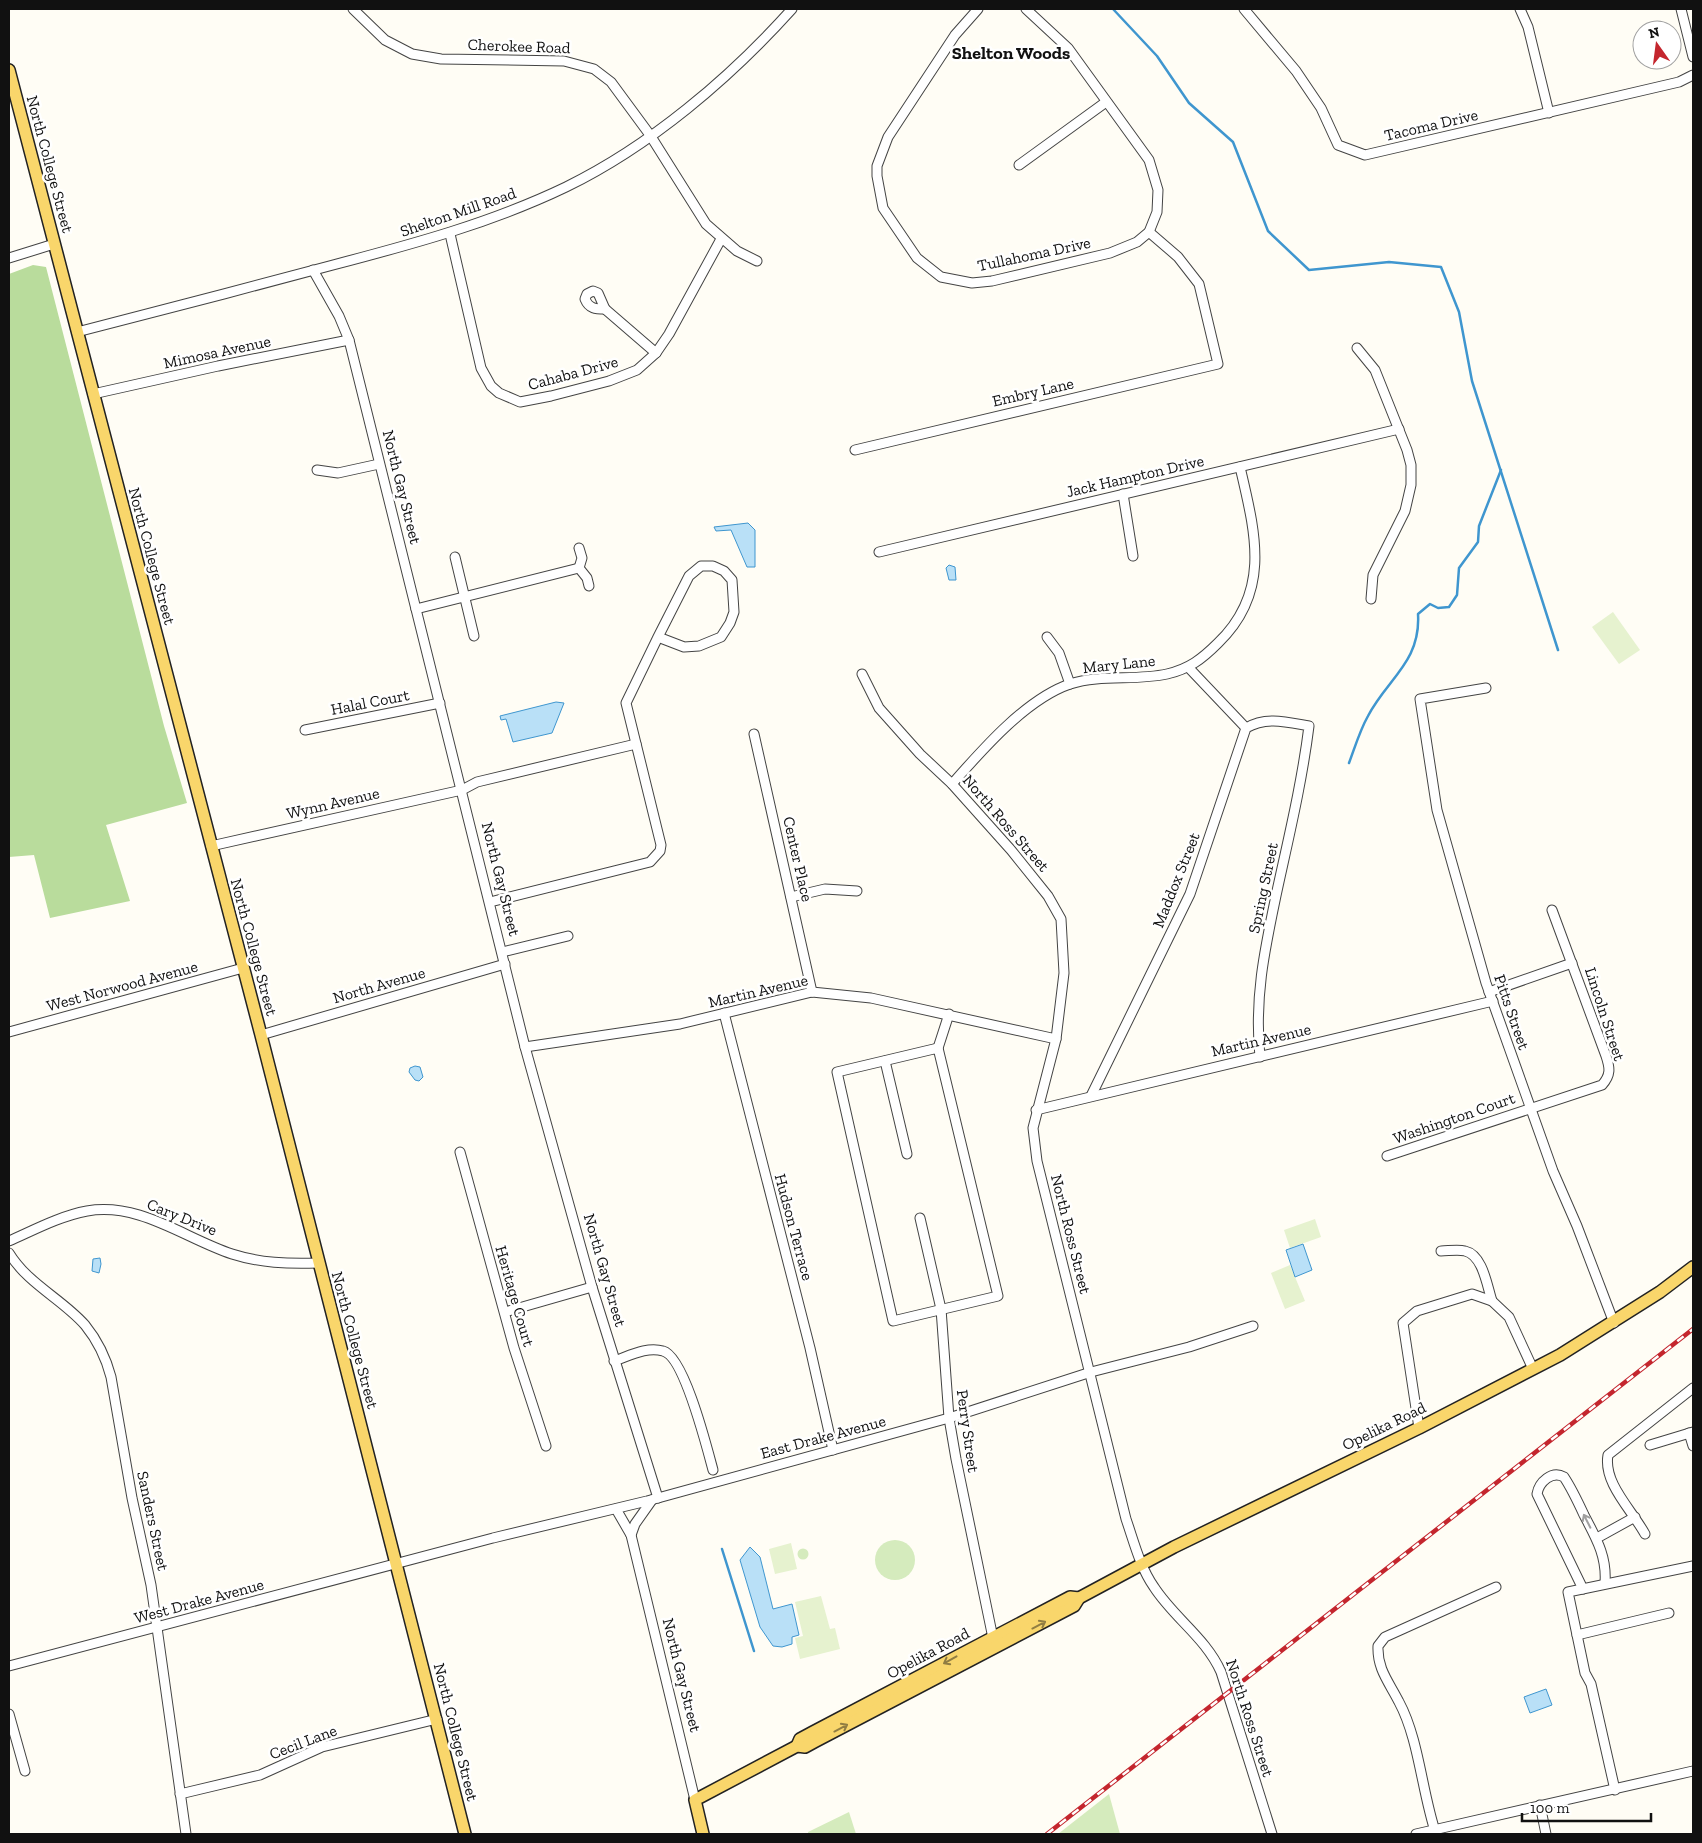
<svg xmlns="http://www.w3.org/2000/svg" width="1702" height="1843" font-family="'Zilla Slab',serif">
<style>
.green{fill:#d5ebbd}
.forest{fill:#b9dc9c}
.pitch{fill:#e6f2cf}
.water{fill:#b9e0f7;stroke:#3f96cf}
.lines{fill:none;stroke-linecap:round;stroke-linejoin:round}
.stream{stroke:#3f96cf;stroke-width:2.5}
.minor-casing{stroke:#444;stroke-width:11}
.major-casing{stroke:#222;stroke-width:14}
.minor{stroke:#fff;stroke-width:9}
.major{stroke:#f9d66b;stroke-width:11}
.rail-casing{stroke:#c4262e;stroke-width:4.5}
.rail{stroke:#fff;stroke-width:2.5;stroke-dasharray:8;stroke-linecap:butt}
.oneway{stroke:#a0a0a0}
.oneway2{stroke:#917d42}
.labels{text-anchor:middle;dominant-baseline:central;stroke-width:5;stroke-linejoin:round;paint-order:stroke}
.street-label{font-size:16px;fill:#111;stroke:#fff}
.neighbourhood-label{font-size:18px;font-weight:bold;fill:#111;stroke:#fff}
</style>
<rect width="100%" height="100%" fill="#fffdf5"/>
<g class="green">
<circle cx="895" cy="1560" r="20"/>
<circle cx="803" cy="1554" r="5.5"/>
<polygon points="1109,1794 1120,1834 1058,1834"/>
<polygon points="849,1812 856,1834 808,1834 808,1832"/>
</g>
<polygon class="forest" points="33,265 46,267 164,726 187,803 106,825 130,901 50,918 34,855 9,857 9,274"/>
<g class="pitch">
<polygon points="1613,612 1640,650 1619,664 1592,627"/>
<polygon points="1315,1219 1321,1237 1290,1248 1284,1230"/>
<polygon points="1290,1265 1305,1301 1285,1309 1271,1273"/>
<polygon points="791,1543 797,1569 775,1574 769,1549"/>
<polygon points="821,1596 830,1629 835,1628 840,1649 800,1659 795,1638 803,1636 795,1602"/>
</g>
<g class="water">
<polygon points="748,523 755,530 755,567 747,567 731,530 716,531 714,527"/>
<polygon points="949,565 955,567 956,580 949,580 946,568"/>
<polygon points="556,702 564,703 552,733 513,742 506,719 501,720 500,716"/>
<polygon points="415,1066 420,1067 423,1077 419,1081 415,1080 409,1072 410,1068"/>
<polygon points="1303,1244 1312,1270 1295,1277 1286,1250"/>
<polygon points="100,1258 101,1264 99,1273 92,1271 93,1259"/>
<polygon points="750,1547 760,1557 773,1609 792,1604 799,1635 792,1637 792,1644 782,1647 773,1646 760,1627 740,1560"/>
<polygon points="1546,1689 1552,1705 1530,1713 1524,1697"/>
</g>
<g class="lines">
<g class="stream">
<polyline points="1113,9 1157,56 1189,103 1233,142 1268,231 1309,270 1389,262 1441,267 1459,312 1472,381 1558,650"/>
<path d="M1349,763C1355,747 1360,730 1368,716C1387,679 1421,662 1418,614L1430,604L1438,608L1449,607L1457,595L1459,568L1478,542L1479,526L1501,470"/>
<polyline points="722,1549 754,1651"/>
</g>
<g class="minor-casing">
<g id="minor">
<polyline points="353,9 385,40 412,54 441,59 564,61 594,69 611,82 650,135 706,224 737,251 757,261"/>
<polyline points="978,9 955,35 888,137 877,166 877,176 883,208 917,258 941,277 972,283 992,281 1110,253 1137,242 1149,232 1157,212 1158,190 1149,160 1068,48 1026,9"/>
<polyline points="1244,9 1296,71 1321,108 1338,145 1365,155 1679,82 1693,75"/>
<polyline points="1520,9 1528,27 1549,113"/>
<polyline points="1681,9 1693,57"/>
<polyline points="1019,165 1106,102"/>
<polyline points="450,234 481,368 491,386 499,393 520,402 551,396 609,381 637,370 656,353 669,334 721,239"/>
<polyline points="9,258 54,244"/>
<polyline points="313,270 339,316 349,340 525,1047 592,1287 658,1498"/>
<path d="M593,291L598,293L605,309C596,309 589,309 585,299L587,294Z"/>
<polyline points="605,309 656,353"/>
<path d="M77,332C162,310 248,288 333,265C413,244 491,223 566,187C650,146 729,79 792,9"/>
<polyline points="1357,348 1375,370 1407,450 1411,465 1411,485 1405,511 1373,575 1371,599"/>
<polyline points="93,394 218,366 349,340"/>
<polyline points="855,450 1218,364 1199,284 1178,257 1149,232"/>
<polyline points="317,470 338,473 379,464"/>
<polyline points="1123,494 1133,556"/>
<polyline points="579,548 582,558 579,568 587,578 589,586"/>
<polyline points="879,552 1399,429"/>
<polyline points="455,557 474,636"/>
<polyline points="416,609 579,568"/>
<polyline points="1047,637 1059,653 1070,684"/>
<polyline points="1189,668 1246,728"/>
<path d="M862,674L879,708L920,754L952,784L1011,850L1048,896L1061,919L1064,973L1056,1039L1033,1128L1037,1161L1126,1519C1134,1542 1140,1567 1154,1587C1174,1618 1206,1638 1221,1672L1272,1834"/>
<polyline points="1486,688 1420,699 1437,810 1486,983 1553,1171 1577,1226 1614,1323"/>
<polyline points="305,730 440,703"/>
<polyline points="754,734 812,992"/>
<path d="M952,784C982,750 1026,699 1070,684C1101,674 1135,681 1167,674C1189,669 1202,659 1218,643C1272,591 1255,532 1240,467"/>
<polyline points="211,846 462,790 477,782 636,744"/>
<polyline points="791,897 825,889 857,891"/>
<polyline points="490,902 650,862 660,851 661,845 626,703 658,637 689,576 701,566 713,566 724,571 732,580 734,612 730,623 721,637 699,646 684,647 658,637"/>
<polyline points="502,952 568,936"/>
<polyline points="1489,992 1572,963"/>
<polyline points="724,1013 810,1348 833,1450"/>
<polyline points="9,1032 243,968"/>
<polyline points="261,1035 505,964"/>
<polyline points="525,1047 680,1024 812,992 871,998 1056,1039"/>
<polygon points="938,1048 998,1296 893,1321 837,1072"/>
<polyline points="938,1048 949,1014"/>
<polyline points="885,1061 907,1154"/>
<path d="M1091,1096L1190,894L1246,728C1266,716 1287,722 1309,726C1302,782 1289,836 1277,891C1265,948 1254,997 1260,1057"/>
<polyline points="1036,1110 1493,1001"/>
<polyline points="460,1152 514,1348 546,1446"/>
<path d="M1387,1156L1602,1085C1611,1075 1610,1068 1606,1056L1552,910"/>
<polyline points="920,1218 941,1309 949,1418 956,1459 994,1643"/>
<path d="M9,1241C34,1230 60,1216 87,1211C140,1202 184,1238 232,1254C260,1263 288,1264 318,1263"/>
<path d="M1441,1251C1448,1251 1458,1249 1465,1251C1483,1255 1487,1286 1492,1301"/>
<path d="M9,1253C28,1284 62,1299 85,1325C98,1341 106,1358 111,1377L132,1498L151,1585L186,1834"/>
<polyline points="505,1312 592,1287"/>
<path d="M614,1361C629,1356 647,1346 663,1351C684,1356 707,1448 713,1470"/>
<polyline points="1419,1428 1403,1323 1417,1311 1472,1294 1492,1301 1509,1317 1533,1369"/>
<polyline points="1689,1433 1693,1446"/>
<polyline points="1650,1445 1693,1432"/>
<polyline points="616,1509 631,1535 695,1800"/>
<path d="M1645,1534C1632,1510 1603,1483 1608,1455L1693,1388"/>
<polyline points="631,1535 635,1524 652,1500"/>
<polyline points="1597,1538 1635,1517"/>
<path d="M1583,1589L1537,1494C1539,1482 1552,1470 1564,1477C1572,1489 1578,1502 1584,1515C1596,1538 1607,1556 1605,1583"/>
<polyline points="1577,1635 1669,1613"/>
<polyline points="9,1666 493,1538 647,1501 949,1418 1091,1372 1189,1347 1253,1326"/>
<polyline points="9,1714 25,1771"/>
<polyline points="1615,1790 1591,1684 1585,1673 1568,1592 1693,1566"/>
<polyline points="180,1794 260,1775 322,1747 437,1719"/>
<polyline points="1540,1805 1546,1834"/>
<polyline points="1416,1834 1693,1771"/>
<path d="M1436,1834C1422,1793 1419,1739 1399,1702C1389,1682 1377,1669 1378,1646L1385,1637L1496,1587"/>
</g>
</g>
<g class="major-casing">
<g id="major">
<polyline points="9,70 261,1035 465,1834"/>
<polyline points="797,1746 800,1739 813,1732 1070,1597 1079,1598"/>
<polyline points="703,1834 695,1800 797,1746 805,1747 816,1741 1074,1606 1079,1598 1174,1547 1419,1428 1560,1355 1660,1292 1693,1267"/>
</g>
</g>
<use href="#minor" class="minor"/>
<use href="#major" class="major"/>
<g class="rail-casing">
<polyline id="rail" points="1047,1834 1693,1329"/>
</g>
<use href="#rail" class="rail"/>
</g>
<defs><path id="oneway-shaft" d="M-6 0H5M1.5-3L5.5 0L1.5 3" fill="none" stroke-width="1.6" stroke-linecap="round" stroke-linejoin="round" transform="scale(1.25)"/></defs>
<use class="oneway" href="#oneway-shaft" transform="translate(1587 1521) rotate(-117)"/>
<g class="oneway2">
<use href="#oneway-shaft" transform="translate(1039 1625) rotate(-28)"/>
<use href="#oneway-shaft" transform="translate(950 1660) rotate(151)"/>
<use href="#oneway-shaft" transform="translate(841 1728) rotate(-28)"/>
</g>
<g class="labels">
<g class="street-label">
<text transform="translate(519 46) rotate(2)">Cherokee Road</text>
<text transform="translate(1431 125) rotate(-13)">Tacoma Drive</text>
<text transform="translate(50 164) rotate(75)">North College Street</text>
<text transform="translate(458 212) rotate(-19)">Shelton Mill Road</text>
<text transform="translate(1034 254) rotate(-12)">Tullahoma Drive</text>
<text transform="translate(217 352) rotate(-12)">Mimosa Avenue</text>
<text transform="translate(573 373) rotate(-15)">Cahaba Drive</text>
<text transform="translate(1033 392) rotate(-13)">Embry Lane</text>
<text transform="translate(1135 476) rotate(-13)">Jack Hampton Drive</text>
<text transform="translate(402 487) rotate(76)">North Gay Street</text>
<text transform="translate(152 556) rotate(75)">North College Street</text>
<text transform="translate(1119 664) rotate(-6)">Mary Lane</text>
<text transform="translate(370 702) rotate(-11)">Halal Court</text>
<text transform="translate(333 803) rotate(-13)">Wynn Avenue</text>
<text transform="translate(1006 823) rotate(49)">North Ross Street</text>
<text transform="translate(798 859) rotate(77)">Center Place</text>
<text transform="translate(501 879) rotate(76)">North Gay Street</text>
<text transform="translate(1176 880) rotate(-68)">Maddox Street</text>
<text transform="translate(1263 888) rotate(-78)">Spring Street</text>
<text transform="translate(254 947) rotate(75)">North College Street</text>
<text transform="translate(379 985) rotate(-16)">North Avenue</text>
<text transform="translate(122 986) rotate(-15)">West Norwood Avenue</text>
<text transform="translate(758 991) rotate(-13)">Martin Avenue</text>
<text transform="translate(1512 1012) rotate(71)">Pitts Street</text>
<text transform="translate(1605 1014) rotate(72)">Lincoln Street</text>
<text transform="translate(1261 1040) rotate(-13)">Martin Avenue</text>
<text transform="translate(1454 1118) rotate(-19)">Washington Court</text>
<text transform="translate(182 1217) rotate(22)">Cary Drive</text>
<text transform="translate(794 1227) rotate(75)">Hudson Terrace</text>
<text transform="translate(1071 1234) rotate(76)">North Ross Street</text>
<text transform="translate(605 1270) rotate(74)">North Gay Street</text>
<text transform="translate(515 1296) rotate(74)">Heritage Court</text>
<text transform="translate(355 1340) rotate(75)">North College Street</text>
<text transform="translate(1384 1426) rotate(-26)">Opelika Road</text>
<text transform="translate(968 1431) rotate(82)">Perry Street</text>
<text transform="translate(823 1437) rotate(-15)">East Drake Avenue</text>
<text transform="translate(153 1521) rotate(78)">Sanders Street</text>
<text transform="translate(199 1601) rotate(-15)">West Drake Avenue</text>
<text transform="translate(928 1653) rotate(-28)">Opelika Road</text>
<text transform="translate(682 1675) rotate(76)">North Gay Street</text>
<text transform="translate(1250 1718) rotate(72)">North Ross Street</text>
<text transform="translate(456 1732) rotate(76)">North College Street</text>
<text transform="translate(303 1742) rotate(-21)">Cecil Lane</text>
</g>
<g class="neighbourhood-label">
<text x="1011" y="53">Shelton Woods</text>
</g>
</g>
<rect width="1702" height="1843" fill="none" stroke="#111111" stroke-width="20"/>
<g transform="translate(1657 45) rotate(346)"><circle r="24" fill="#ffffff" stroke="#a0a0a0"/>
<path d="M0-4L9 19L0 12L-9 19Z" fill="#c4262e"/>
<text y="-8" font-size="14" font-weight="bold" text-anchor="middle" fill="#111111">N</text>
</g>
<path d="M1522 1813v8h129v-8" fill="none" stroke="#111111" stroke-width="2.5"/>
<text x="1530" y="1813" font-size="15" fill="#111111" stroke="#ffffff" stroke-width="4" paint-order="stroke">100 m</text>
</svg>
